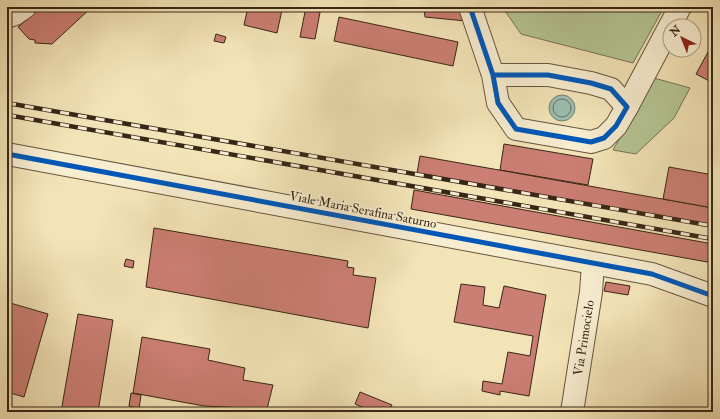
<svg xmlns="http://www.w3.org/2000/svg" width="720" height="419" font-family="'IM FELL Double Pica',serif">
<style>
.green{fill:#b5c593;stroke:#767654}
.water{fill:#9bbeb2;stroke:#738174}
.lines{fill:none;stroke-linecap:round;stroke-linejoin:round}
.shore{stroke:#6a7264;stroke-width:1}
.building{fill:#cb7e73;stroke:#382616}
.minor-casing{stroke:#67563e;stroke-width:24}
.minor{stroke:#f7edd0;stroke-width:22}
.rail-casing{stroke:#382616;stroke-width:4.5}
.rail{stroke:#f7edd0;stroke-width:3;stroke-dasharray:9;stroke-linecap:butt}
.cycleway-casing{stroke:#f7edd0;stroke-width:8}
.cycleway{stroke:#0057b8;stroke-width:5}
.labels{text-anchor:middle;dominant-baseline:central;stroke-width:3.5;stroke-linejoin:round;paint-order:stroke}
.street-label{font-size:13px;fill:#382616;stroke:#f7edd0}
</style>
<rect width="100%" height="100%" fill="#f3e4b7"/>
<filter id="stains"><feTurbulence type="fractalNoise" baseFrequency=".005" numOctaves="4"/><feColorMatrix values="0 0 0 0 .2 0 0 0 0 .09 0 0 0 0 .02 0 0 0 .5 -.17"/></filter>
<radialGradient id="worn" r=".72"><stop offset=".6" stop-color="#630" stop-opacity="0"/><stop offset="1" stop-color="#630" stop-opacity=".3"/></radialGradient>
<g class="green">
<polygon points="507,7 664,7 633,63 521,34 505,11"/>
<polygon points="654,78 690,88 674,118 636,154 613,150"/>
</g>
<circle class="water" cx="562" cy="108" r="13"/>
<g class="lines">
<circle class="shore" cx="562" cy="108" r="9"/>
</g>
<g class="building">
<polygon points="42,7 92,7 52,44 35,43 35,40 29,39 18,27"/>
<polygon points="248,7 267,7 282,10 277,33 244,25"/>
<polygon points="306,7 321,7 315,39 300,37"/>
<polygon points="411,7 457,7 456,8 458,12 460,10 466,21 425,17 424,9"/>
<polygon points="339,17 458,42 453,66 334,41"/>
<polygon points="216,34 226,37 224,43 214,41"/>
<polygon points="713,43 713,83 696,74"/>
<polygon points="504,144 593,159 588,185 500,170"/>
<polygon points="420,156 713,208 713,225 417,173"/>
<polygon points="669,167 713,175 713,208 663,199"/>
<polygon points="414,190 713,244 713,263 411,209"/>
<polygon points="154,228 348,261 347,267 354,268 353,275 376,278 368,328 146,287"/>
<polygon points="126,259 134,261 133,268 124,266"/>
<polygon points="606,282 630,286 628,295 604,291"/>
<polygon points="461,284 485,287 483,305 499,308 504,286 546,295 529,396 500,391 500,395 482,391 483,381 502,384 508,352 530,356 533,336 454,322"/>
<polygon points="7,302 48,314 24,397 7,392"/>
<polygon points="78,314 113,320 98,412 61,412"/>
<polygon points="142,337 210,349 208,360 245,368 243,380 273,385 267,409 204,406 133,393"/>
<polygon points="360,392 392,405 389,412 373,412 355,404"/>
<polygon points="131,393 141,395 139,409 129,406"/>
</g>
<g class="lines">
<g class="minor-casing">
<g id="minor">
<polyline points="470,7 493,75 498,103 516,129 591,142 604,138 616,126 627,107 611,89 591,83 548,75 493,75"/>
<polyline points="7,17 15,14 25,7"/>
<polyline points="670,26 680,7"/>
<polyline points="627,107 670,26"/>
<polyline points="7,154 652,274 713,296"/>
<polyline points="572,412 591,292 593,264"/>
</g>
</g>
<use href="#minor" class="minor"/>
<g class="rail-casing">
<g id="rail">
<polyline points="7,103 713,226"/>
<polyline points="7,115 713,239"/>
</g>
</g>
<use href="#rail" class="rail"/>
<g class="cycleway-casing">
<g id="cycleway">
<polyline points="470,7 493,75 498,103 516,129 591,142 604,138 616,126 627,107 611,89 591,83 548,75 493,75"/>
<polyline points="7,154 652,274 713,296"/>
</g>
</g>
<use href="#cycleway" class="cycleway"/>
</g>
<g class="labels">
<g class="street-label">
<text transform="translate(363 210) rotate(11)">Viale Maria Serafina Saturno</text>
<text transform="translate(584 338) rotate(-81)">Via Primocielo</text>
</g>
</g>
<rect width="720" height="419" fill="none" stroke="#f3e4b7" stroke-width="24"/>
<rect x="8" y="8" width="704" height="403" fill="none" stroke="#382616" stroke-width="2"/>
<rect x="12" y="12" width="696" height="395" fill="none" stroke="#382616"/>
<g transform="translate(682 38) rotate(317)"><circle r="19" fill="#f7edd0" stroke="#ab9d86"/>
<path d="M0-3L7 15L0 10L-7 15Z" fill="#8f2418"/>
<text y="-6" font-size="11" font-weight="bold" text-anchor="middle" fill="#382616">N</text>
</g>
<rect width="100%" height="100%" filter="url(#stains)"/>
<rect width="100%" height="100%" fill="url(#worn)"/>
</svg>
